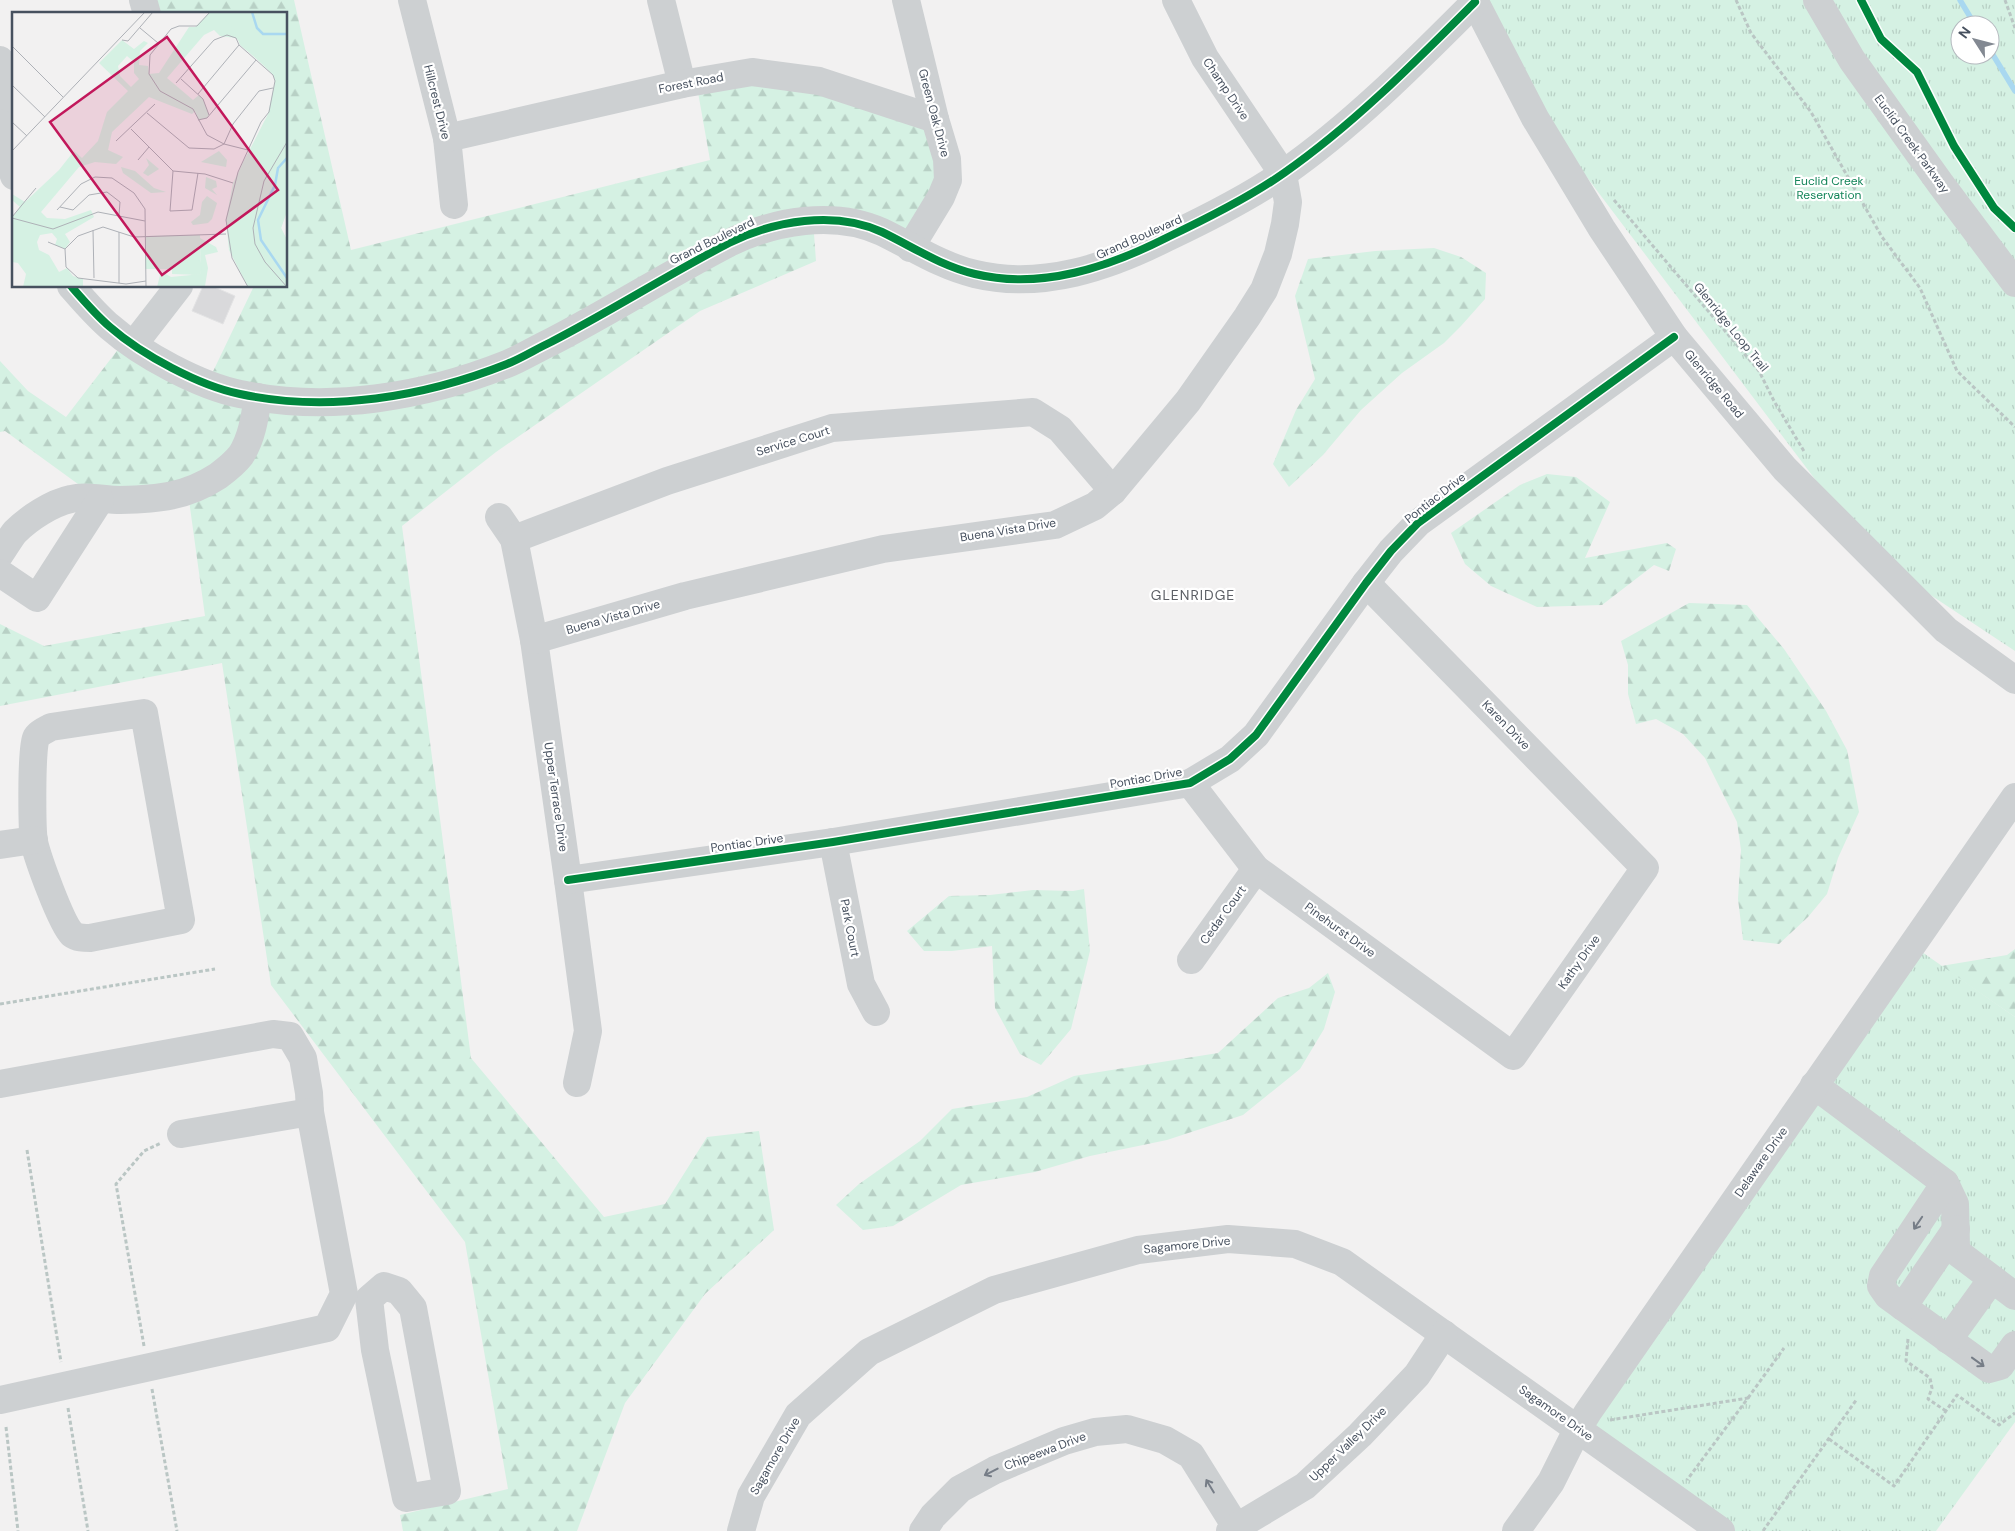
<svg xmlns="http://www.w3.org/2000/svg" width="2015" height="1531" font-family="'DM Sans',sans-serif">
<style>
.forest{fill:url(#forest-firs)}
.park{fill:url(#park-tufts);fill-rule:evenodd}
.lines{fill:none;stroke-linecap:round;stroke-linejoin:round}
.stream{stroke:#a9d8f0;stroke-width:5.5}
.building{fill:#d9d9db;stroke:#e3e3e4}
.path{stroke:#bac6c4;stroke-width:3;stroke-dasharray:4 2.5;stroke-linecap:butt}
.minor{stroke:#cdd0d2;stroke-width:28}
.cycleway-casing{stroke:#fff;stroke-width:11}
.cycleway{stroke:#00873e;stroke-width:8}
.oneway{stroke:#767d87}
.labels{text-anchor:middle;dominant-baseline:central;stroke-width:4.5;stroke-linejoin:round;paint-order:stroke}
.street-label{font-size:12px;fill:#47515f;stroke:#fff}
.park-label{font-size:12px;fill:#14855a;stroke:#fff}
.neighbourhood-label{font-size:14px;letter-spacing:1px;fill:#5d6066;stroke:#fff}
.inset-river{fill:none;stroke:#a9d8f0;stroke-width:2.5}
.inset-road{fill:none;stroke:#aeb1b7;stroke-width:1}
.view{fill:#c2185b;fill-opacity:0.15;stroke:#c2185b;stroke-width:2.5}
.inset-edge{fill:none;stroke:#47515f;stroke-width:2.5}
</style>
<defs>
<pattern id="forest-firs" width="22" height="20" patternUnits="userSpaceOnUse" patternTransform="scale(1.25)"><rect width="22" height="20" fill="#d5f1e3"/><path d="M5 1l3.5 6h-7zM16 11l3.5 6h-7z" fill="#b8d0c5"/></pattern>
<pattern id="park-tufts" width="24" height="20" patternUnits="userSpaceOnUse" patternTransform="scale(1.25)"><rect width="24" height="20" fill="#d5f1e3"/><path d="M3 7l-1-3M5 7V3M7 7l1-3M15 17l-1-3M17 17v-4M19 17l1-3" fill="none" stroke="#b8d0c5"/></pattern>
</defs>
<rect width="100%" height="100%" fill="#f2f1f1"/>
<g class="forest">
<polygon points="143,0 294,0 351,250 710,160 696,81 752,72 935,119 947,159 910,248 813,220 816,261 700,311 496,452 402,526 471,1058 604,1217 665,1204 707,1137 759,1131 774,1230 705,1294 625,1403 577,1531 403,1531 400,1515 508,1489 465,1242 271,985 222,663 0,706 0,624 44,646 205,616 188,493 100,500 5,431 0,432 0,361 28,391 66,417 126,339 207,384 254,286 286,286 286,14 147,14"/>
<polygon points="1434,248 1461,257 1486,273 1485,299 1461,326 1444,343 1402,373 1361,410 1323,455 1289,487 1273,464 1296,410 1315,379 1295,296 1308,259 1375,251"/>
<polygon points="1547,474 1576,477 1610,502 1585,558 1667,543 1676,549 1669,571 1654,565 1602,605 1537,607 1491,586 1465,564 1451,533 1520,485"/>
<polygon points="1689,603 1747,605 1784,649 1826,711 1847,750 1859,812 1838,858 1827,894 1808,917 1779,944 1743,940 1738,899 1741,850 1737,822 1705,758 1683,734 1656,719 1636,724 1628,694 1628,665 1621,641"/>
<polygon points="1084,889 1090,951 1071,1029 1041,1065 1020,1054 995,1008 992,946 952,951 924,951 907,931 949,896 990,895 1033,890 1073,891"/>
<polygon points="2015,949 2015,1017 1941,966 2007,955"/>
<polygon points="1328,973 1335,992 1324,1029 1300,1069 1243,1115 1167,1140 1090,1156 1035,1172 961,1185 893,1226 863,1230 836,1205 859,1184 920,1141 952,1109 1027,1097 1074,1076 1218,1053 1278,998 1309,988"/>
</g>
<g class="park">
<path d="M1486,0H2015V651L1926,592L1836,507L1561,143ZM1960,25H1990V55H1960Z"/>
<polygon points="1912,945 2015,1017 2015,1422 1936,1531 1721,1531 1578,1428"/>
</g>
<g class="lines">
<g class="stream">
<polyline points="1960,0 1975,25"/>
<polyline points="1990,50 2015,91"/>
</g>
</g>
<polygon class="building" points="203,286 212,286 235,296 223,324 192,311"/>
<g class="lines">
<g class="path">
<polyline points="1736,0 1751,33 1811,112 1882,237 1920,288 1957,371 2015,427"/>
<polyline points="2005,0 2015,28"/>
<polyline points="1614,200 1759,371 1774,401 1805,453"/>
<polyline points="0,1004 215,969"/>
<polyline points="27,1150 61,1362"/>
<polyline points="1908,1339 1906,1361 1930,1378 1932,1388 1928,1399 1946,1411"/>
<polyline points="144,1346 116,1184 144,1151 161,1143"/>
<polyline points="152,1389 177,1531"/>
<polyline points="1748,1398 1784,1348"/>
<polyline points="68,1408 88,1531"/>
<polyline points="1610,1420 1748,1398 1687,1480"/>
<polyline points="6,1427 18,1531"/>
<polyline points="1829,1439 1894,1486 1957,1395 1999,1425 2015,1413"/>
<polyline points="1763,1531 1857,1399"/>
</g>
<g class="minor">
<polyline points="143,0 147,14"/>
<polyline points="412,0 447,138 454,205"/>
<polyline points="661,0 682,84"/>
<polyline points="906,0 935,119 947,159 948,180 941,197 910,248"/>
<polyline points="1474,0 1535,118 1602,229 1674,337 1785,469 1946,630 2015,680"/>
<polyline points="1817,0 1852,60 1940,183 2015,283"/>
<path d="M0,60C4,76 5,90 0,106"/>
<polyline points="0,123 2,139 14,176"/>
<polyline points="447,138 682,84 752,72 819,81 935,119"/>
<path d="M71,286C84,301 96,315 110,327C142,355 200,386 240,394C329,413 424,397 507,364C522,358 536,349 551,342C611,311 669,274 729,243C774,221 834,210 882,232C913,247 941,266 975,274C1042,290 1109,267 1168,237C1206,219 1250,197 1284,173C1354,124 1415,62 1475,2"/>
<polyline points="134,344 179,286"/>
<polyline points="499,517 514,539 534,640 568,880 588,1031 577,1083"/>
<polyline points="514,539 667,481 832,428 1033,412 1060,429 1113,491"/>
<path d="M0,554C5,547 10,538 15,532C29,518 52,503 71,499C86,495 104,500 120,500C158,499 186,497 218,476C226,470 235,463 241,455C252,438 255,416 258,397"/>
<polyline points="0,573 37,598 100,500"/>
<polyline points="534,640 685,596 883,549 1055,525 1095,506 1113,491 1188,401 1247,317 1264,290 1278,254 1285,224 1288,202 1283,174 1205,58 1176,0"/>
<path d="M144,713L181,920L90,938C84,938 77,938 72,934C61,923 38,859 34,842C32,831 31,747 36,738C38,733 46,730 51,727Z"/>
<polyline points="1190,783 1256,869 1513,1056 1645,868 1366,583"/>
<polyline points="833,842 861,984 876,1012"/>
<polyline points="0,845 34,840"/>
<polyline points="568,880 833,842 1190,783 1230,759 1256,735 1366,583 1391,551 1418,523 1674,337"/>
<polyline points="1191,960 1256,869"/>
<polyline points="0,1084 273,1034 290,1036 303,1058 309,1093 310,1112"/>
<polyline points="1814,1085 1945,1183 1955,1204 1956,1246 1958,1253 2015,1296"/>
<polyline points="1945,1183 1883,1276 1881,1286 1888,1296 1989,1369 2000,1366 2015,1345"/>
<polygon points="384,1286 399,1291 413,1308 447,1491 406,1498 375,1350 369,1299"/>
<polyline points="1903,1307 1956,1229"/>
<polyline points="1948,1340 1992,1279"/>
<polyline points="0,1400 327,1328 344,1294 310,1112 181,1134"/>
<polyline points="741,1531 751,1496 798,1415 869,1352 994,1290 1138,1250 1228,1239 1295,1244 1342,1262 1721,1531"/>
<polyline points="923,1531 933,1516 960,1489 995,1470 1064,1441 1095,1432 1127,1429 1165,1440 1191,1455 1236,1527"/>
<polyline points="1230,1531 1305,1486 1360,1435 1417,1375 1444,1334"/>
<polyline points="1516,1531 1551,1482 1578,1428 1588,1412 2015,797"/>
</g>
<g class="cycleway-casing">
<g id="cycleway">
<polyline points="1861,0 1881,39 1917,72 1954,146 1994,208 2015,228"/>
<path d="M71,286C84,301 96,315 110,327C142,355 200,386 240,394C329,413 424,397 507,364C522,358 536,349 551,342C611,311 669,274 729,243C774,221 834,210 882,232C913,247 941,266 975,274C1042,290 1109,267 1168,237C1206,219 1250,197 1284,173C1354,124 1415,62 1475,2"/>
<polyline points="568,880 833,842 1190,783 1230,759 1256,735 1366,583 1391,551 1418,523 1674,337"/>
</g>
</g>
<use href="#cycleway" class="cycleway"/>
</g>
<defs><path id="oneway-shaft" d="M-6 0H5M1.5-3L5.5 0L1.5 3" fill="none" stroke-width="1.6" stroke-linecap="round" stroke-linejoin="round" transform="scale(1.25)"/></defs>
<g class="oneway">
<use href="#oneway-shaft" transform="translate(1918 1223) rotate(124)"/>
<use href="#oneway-shaft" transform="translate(1978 1362) rotate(36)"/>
<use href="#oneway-shaft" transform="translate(991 1472) rotate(153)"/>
<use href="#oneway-shaft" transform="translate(1210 1486) rotate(-121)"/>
</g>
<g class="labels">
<g class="street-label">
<text transform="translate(691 83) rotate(-11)">Forest Road</text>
<text transform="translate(1226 89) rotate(56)">Champ Drive</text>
<text transform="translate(437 102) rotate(76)">Hillcrest Drive</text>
<text transform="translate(934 113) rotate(75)">Green Oak Drive</text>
<text transform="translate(1912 144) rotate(54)">Euclid Creek Parkway</text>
<text transform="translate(1139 237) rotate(-24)">Grand Boulevard</text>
<text transform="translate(712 241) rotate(-26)">Grand Boulevard</text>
<text transform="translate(1731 327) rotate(51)">Glenridge Loop Trail</text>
<text transform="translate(1714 384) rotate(50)">Glenridge Road</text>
<text transform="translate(793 441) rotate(-17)">Service Court</text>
<text transform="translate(1435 498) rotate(-38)">Pontiac Drive</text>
<text transform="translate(1008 530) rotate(-9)">Buena Vista Drive</text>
<text transform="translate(613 617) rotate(-16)">Buena Vista Drive</text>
<text transform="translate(1506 725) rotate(46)">Karen Drive</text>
<text transform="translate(1146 778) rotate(-10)">Pontiac Drive</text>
<text transform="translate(556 797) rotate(82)">Upper Terrace Drive</text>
<text transform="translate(747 843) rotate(-8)">Pontiac Drive</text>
<text transform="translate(1223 915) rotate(-54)">Cedar Court</text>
<text transform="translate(850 928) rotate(79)">Park Court</text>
<text transform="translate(1340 930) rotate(36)">Pinehurst Drive</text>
<text transform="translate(1579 962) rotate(-55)">Kathy Drive</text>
<text transform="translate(1761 1162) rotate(-55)">Delaware Drive</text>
<text transform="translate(1187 1245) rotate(-6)">Sagamore Drive</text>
<text transform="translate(1556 1413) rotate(35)">Sagamore Drive</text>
<text transform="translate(1348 1444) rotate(-44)">Upper Valley Drive</text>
<text transform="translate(1045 1451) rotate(-21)">Chipeewa Drive</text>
<text transform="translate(775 1456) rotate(-60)">Sagamore Drive</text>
</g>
<g class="park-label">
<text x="1829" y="181">Euclid Creek<tspan x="1829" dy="14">Reservation</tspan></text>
</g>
<g class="neighbourhood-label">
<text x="1193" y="595">GLENRIDGE</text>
</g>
</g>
<g transform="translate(12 12)">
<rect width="275" height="275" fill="#f2f1f1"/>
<path d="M198,0H275V199L269,216L275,228V275H236L217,238L214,208L221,171L256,102L263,69L261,63L224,26L208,24L202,18L192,23L155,66L181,88L187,83L191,87L197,103L195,106L186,108L183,99L180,102L137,85L100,120L96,138L111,145L104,152L83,150L67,155L29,200L35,206L53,207L79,198L82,205L53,222L58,230L53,237L43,233L45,227L40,221L28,223L25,230L27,238L37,243L47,260L55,256L61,264L71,267V275H11L14,262L6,251L0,250V206L8,195L0,188V182L13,190L47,158L62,139L70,146L86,129L95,100L116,79L87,51L110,28L122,37L132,29L136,31L128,39L127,53L136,54L137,62L147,61L177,15H183ZM115,44L122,50V61L127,67L119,75L108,64L106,54ZM207,139L215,148L214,155L189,150ZM134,146L147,157L136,164L131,161L137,153ZM109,155L123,159L142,176L154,180L139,181L111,161ZM194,165L204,169L205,175L200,177L205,183L193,176ZM195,184L205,191L200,207L196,211L181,213L179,210L188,203L190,190ZM188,226L204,235L206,240L193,243L196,256L193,274L145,275L148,263L152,261L159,265L189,262Z" fill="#d5f1e3" fill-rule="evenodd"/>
<path d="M206,0H275V199L269,216L275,228V275H238L217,235V193L230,152L258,101L264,69L261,61L228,33L222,17ZM188,223L189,263L160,262V257H133V224Z" fill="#d5f1e3"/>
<path d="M174 255a8 8 0 1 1 16 0a8 8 0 1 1-16 0Z" fill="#d5f1e3"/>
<path class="inset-river" d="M240,0L245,16L251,22H275M275,146L266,156L263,173L246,208L249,228L275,266"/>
<path class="inset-road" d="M198,0L185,14H167L159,17L138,43L137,62L148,79L181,97L195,123L212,132L236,138M128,16L146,31M110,28L116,29L141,0M0,34L51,85M169,67L191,87L197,103M164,71L202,28L215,23L224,26L227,33L261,63L263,69L257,100L249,110L226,160L214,208L220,246L236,275M0,73L33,105M186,82L227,33M135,101L177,136L202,137L212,132L221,112L247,79L261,76M186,108L195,106L244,48M0,110L15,124M119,117L161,159L193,162L221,171M104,129L143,92M0,139L133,0M126,148L137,135M161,159L158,199L180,198L186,161M48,195L61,198L77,183L95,180L108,190L107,203M45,198L69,172L83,165L100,166L122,181L133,197L134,275M0,205L24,176M0,206L41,217L86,200L133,209M81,218L82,266M36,230L53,237M134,269L114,272L66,266L54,255L53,237L66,224L91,215L122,225L214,222M107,271V220M275,275L253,250L243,232L241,216L252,169L275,130"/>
<path class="view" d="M155,25L266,178L150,263L38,110Z"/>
<rect width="275" height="275" class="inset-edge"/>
</g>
<g transform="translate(1975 40) rotate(306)"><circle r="24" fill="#ffffff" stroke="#b5b9bf"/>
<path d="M0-4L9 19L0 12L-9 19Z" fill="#838992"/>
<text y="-8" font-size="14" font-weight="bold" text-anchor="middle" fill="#47515f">N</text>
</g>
</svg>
